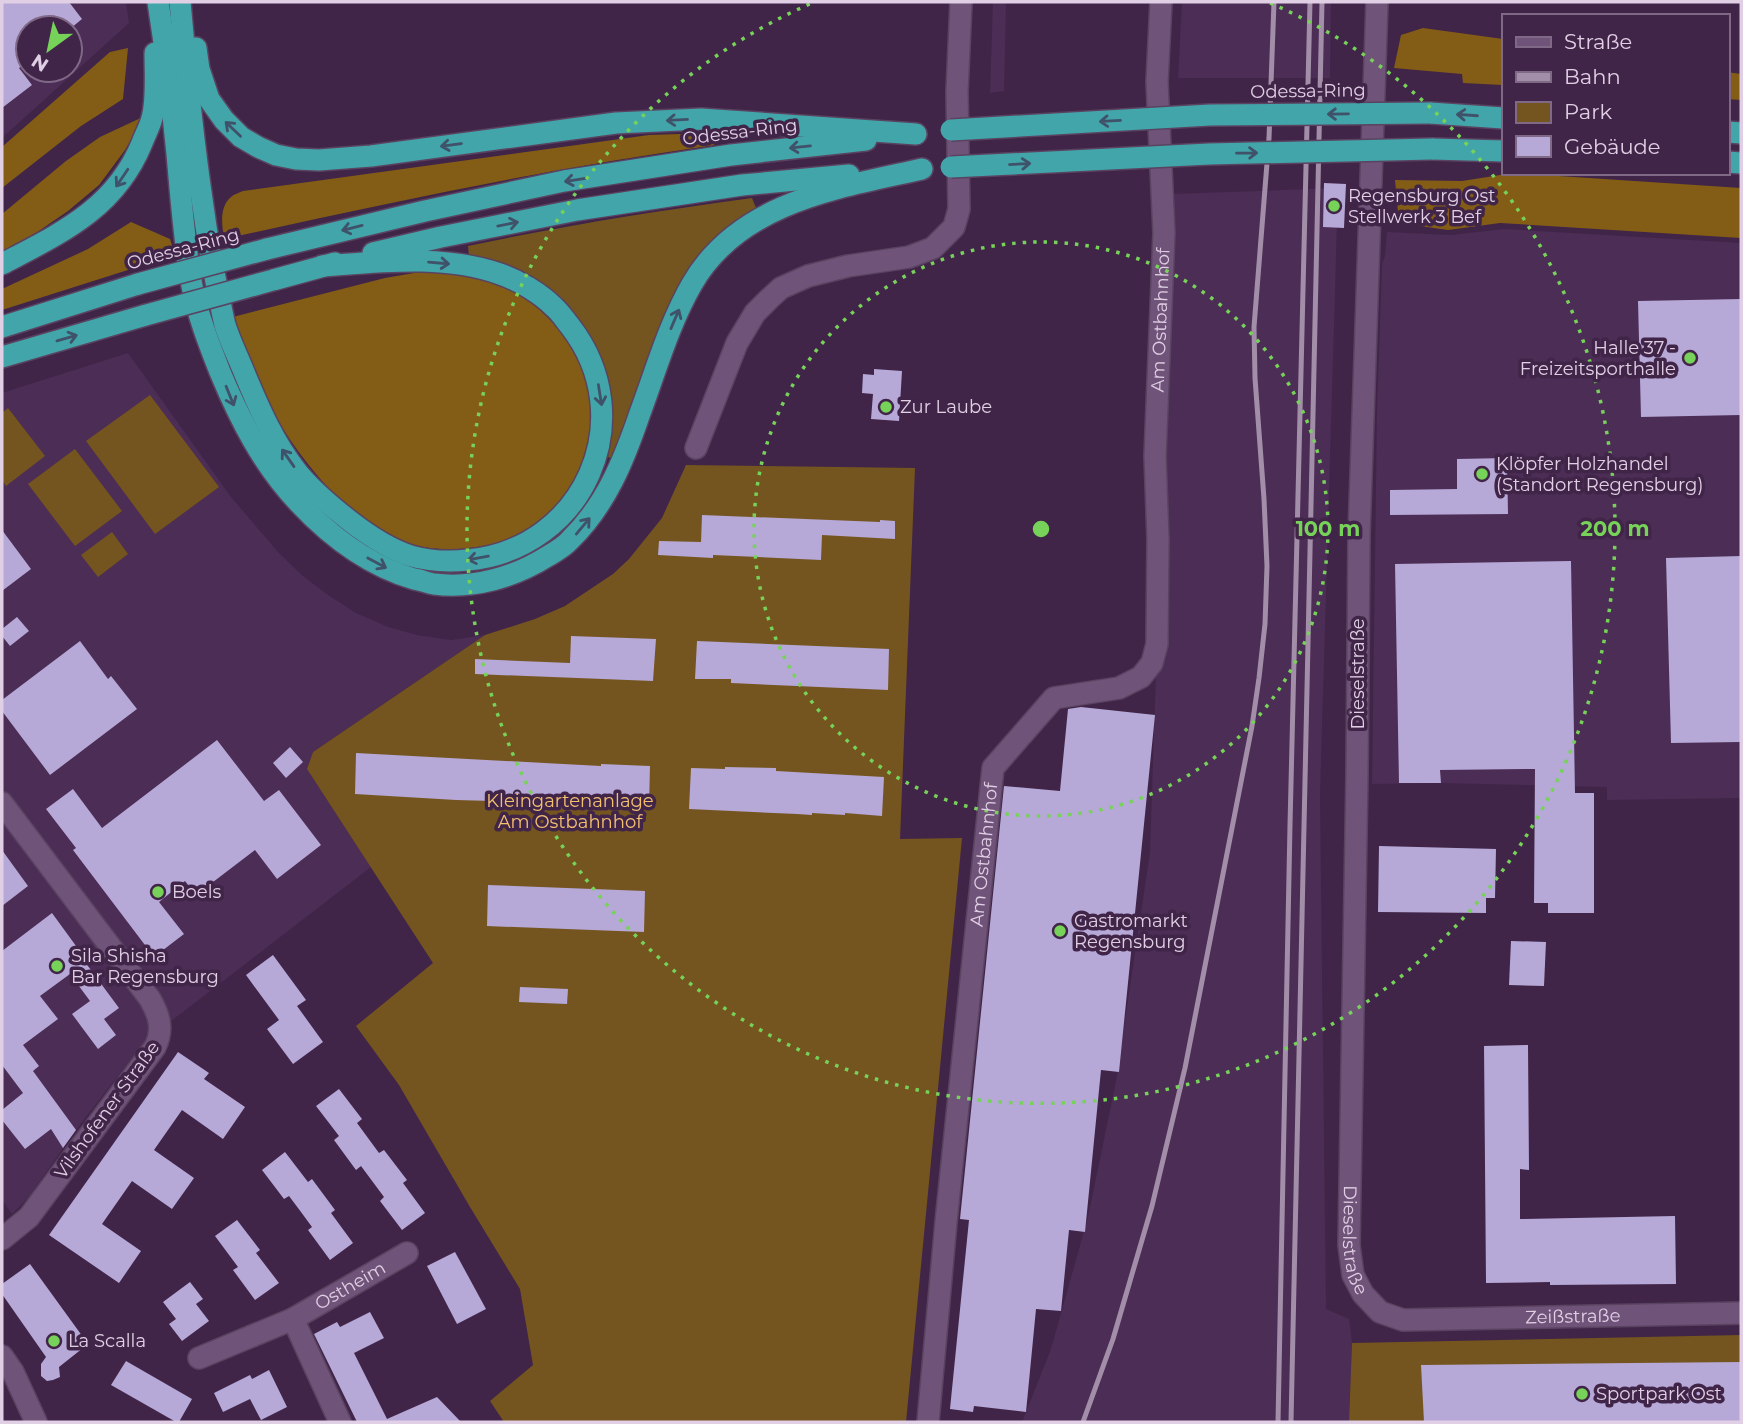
<svg xmlns="http://www.w3.org/2000/svg" width="1743" height="1424" font-family="Montserrat,sans-serif">
<style>
.built{fill:#4c2d55;fill-rule:evenodd}
.green{fill:#74551f}
.forest{fill:#835d15}
.building{fill:#b6a8d7}
.lines{fill:none;stroke-linecap:round;stroke-linejoin:round}
.minor-casing{stroke:#5a4361;stroke-width:24}
.highway-casing{stroke:#5a4361;stroke-width:24}
.minor{stroke:#705379;stroke-width:21}
.highway{stroke:#41a5a9;stroke-width:21}
.rail{stroke:#a38ea9;stroke-width:5}
.highway-bridge-casing{stroke:#5a4361;stroke-width:24;stroke-linecap:butt}
.highway-bridge{stroke:#41a5a9;stroke-width:21}
.oneway{stroke:#40526a}
.ring{fill:none;stroke:#77d259;stroke-width:3.5;stroke-dasharray:3.5 7}
.poi-dot{fill:#77d259;stroke:#402548;stroke-width:2.5}
.labels{text-anchor:middle;dominant-baseline:central;stroke-width:7;stroke-linejoin:round;paint-order:stroke}
.street-label{font-size:18px;fill:#e0cfe5;stroke:#402548}
.poi-label{font-size:18px;fill:#e0cfe5;stroke:#402548;text-anchor:start}
.park-label{font-size:18px;fill:#f3c170;stroke:#402548}
.centre{fill:#77d259;stroke:#402548;stroke-width:3.5}
.ring-label{font-size:21px;text-anchor:middle;font-weight:bold;fill:#77d259;stroke:#402548;stroke-width:7;stroke-linejoin:round;paint-order:stroke}
</style>
<rect width="100%" height="100%" fill="#402548"/>
<g class="built">
<path d="M2,2H126L129,23L2,138ZM28,28H70V70H28Z"/>
<polygon points="993,2 1006,2 1004,91 990,93"/>
<polygon points="1182,2 1331,2 1330,78 1178,78"/>
<polygon points="1338,188 1320,795 1326,1309 1349,1319 1352,1343 1349,1422 1022,1422 1051,1349 1088,1217 1116,1081 1150,852 1172,194"/>
<polygon points="1505,229 1741,243 1741,798 1607,800 1607,787 1441,783 1372,784 1377,410 1382,264 1385,256 1387,232 1451,235"/>
<polygon points="128,353 231,497 278,552 303,576 328,595 356,613 388,627 417,635 451,640 485,635 313,752 307,769 371,867 144,1042 76,1130 28,1198 12,1214 2,1200 2,393"/>
</g>
<g class="green">
<path d="M752,198L756,208L724,230L700,255L614,459L608,457C612,434 615,410 610,387C597,321 538,261 469,256L468,246C562,226 656,211 752,198Z"/>
<polygon points="150,395 219,487 155,534 86,441"/>
<polygon points="8,408 45,456 6,486 2,480 2,413"/>
<polygon points="75,449 122,511 75,546 28,484"/>
<polygon points="686,465 915,468 900,839 962,838 906,1422 504,1422 490,1401 533,1365 520,1289 470,1207 399,1085 356,1026 433,963 307,769 313,752 485,635 535,619 565,606 613,574 629,559 662,518"/>
<polygon points="112,532 128,554 98,577 81,555"/>
<polygon points="1741,1335 1741,1422 1349,1422 1352,1343"/>
</g>
<g class="forest">
<polygon points="1423,28 1503,39 1503,85 1463,83 1462,74 1394,68 1401,35"/>
<polygon points="128,48 123,99 81,126 2,188 2,147 110,52"/>
<polygon points="1727,72 1741,74 1741,100 1727,99"/>
<polygon points="145,116 125,150 99,185 68,211 27,239 2,252 2,214 66,161 100,137"/>
<path d="M710,133L715,145C550,168 387,203 224,239C222,225 219,207 231,197C234,194 239,193 243,191L649,135Z"/>
<polygon points="1513,173 1741,188 1741,238 1500,223 1448,230 1399,223 1395,180 1462,181"/>
<polygon points="131,222 170,239 175,255 2,310 2,289 88,249"/>
<path d="M420,272C430,272 441,272 452,272C498,276 541,302 566,340C573,350 580,361 584,373C608,438 574,513 510,540C504,543 496,544 489,545C448,553 414,551 377,529C330,501 282,435 260,387C250,364 242,340 233,317L385,278Z"/>
</g>
<g class="building">
<polygon points="2,2 69,2 82,19 71,28 28,28 28,61 19,68 32,85 2,108"/>
<polygon points="1324,183 1346,184 1344,228 1323,227"/>
<polygon points="1741,299 1741,415 1641,417 1638,301"/>
<polygon points="874,369 902,371 899,421 871,419 873,394 862,393 863,374 874,375"/>
<polygon points="1507,458 1508,514 1390,515 1390,490 1457,489 1457,459"/>
<polygon points="702,515 880,522 880,520 895,521 895,539 822,535 821,560 713,555 713,558 658,555 659,541 701,542"/>
<polygon points="2,530 31,569 2,591"/>
<polygon points="1741,556 1741,742 1671,743 1666,558"/>
<polygon points="1571,561 1575,793 1594,793 1594,913 1548,913 1548,903 1534,903 1535,769 1440,770 1441,783 1399,783 1395,564"/>
<polygon points="17,617 29,631 10,646 2,636 2,629"/>
<polygon points="571,636 656,639 653,681 475,674 475,659 570,663"/>
<polygon points="80,641 108,679 111,676 137,709 50,775 2,711 2,700"/>
<polygon points="697,641 889,649 888,690 731,683 731,679 695,679"/>
<polygon points="1081,707 1155,715 1119,1072 1101,1070 1085,1232 1069,1230 1061,1311 1036,1309 1026,1412 974,1406 973,1412 950,1409 969,1220 960,1219 1004,786 1060,791 1068,709"/>
<polygon points="217,740 264,801 279,790 321,845 277,879 255,850 196,895 185,881 159,902 184,934 154,957 73,850 76,848 46,809 73,789 102,828"/>
<polygon points="290,747 303,762 286,778 273,763"/>
<polygon points="356,753 601,766 601,764 650,766 649,807 564,803 456,800 355,794"/>
<polygon points="725,767 776,768 776,771 884,777 882,816 845,813 845,815 812,813 812,815 797,814 689,809 691,768 725,769"/>
<polygon points="1379,846 1496,849 1495,898 1486,898 1486,913 1378,912"/>
<polygon points="2,850 28,886 2,906"/>
<polygon points="488,885 645,891 644,932 487,926"/>
<polygon points="52,913 87,961 85,962 119,1008 104,1019 116,1035 98,1049 72,1014 90,1001 70,974 40,996 58,1019 23,1045 39,1066 33,1071 76,1130 63,1148 51,1129 25,1149 2,1120 2,1110 23,1093 2,1065 2,951"/>
<polygon points="1511,941 1546,942 1544,986 1509,985"/>
<polygon points="273,955 306,1000 297,1006 323,1042 293,1064 267,1029 279,1020 246,975"/>
<polygon points="520,987 568,989 567,1004 519,1002"/>
<polygon points="1528,1045 1529,1170 1520,1169 1520,1219 1675,1216 1676,1284 1550,1285 1550,1282 1486,1283 1484,1046"/>
<polygon points="178,1052 209,1073 204,1079 245,1107 223,1139 182,1110 154,1150 194,1178 172,1209 132,1181 102,1224 141,1251 119,1283 49,1235"/>
<polygon points="339,1089 362,1119 357,1123 379,1153 384,1150 407,1180 403,1183 425,1213 402,1230 380,1201 384,1197 361,1166 356,1170 334,1140 339,1136 316,1106"/>
<polygon points="285,1152 308,1182 312,1179 335,1210 331,1213 353,1243 330,1260 308,1230 312,1227 301,1212 289,1196 284,1199 262,1170"/>
<polygon points="237,1220 260,1250 256,1253 279,1283 255,1300 233,1270 238,1267 215,1236"/>
<polygon points="455,1252 486,1309 457,1324 427,1266"/>
<polygon points="30,1264 88,1344 59,1367 60,1377 53,1380 47,1381 41,1376 41,1364 46,1357 2,1294 2,1284"/>
<polygon points="190,1282 203,1299 196,1304 209,1321 182,1341 169,1324 176,1319 163,1302"/>
<polygon points="370,1312 384,1338 354,1353 387,1419 437,1397 461,1422 357,1422 314,1334 337,1322 340,1327"/>
<polygon points="126,1361 192,1399 179,1422 176,1422 111,1385"/>
<polygon points="1741,1362 1741,1422 1424,1422 1421,1365"/>
<polygon points="269,1370 287,1407 261,1420 250,1399 223,1412 214,1393 250,1375 252,1379"/>
</g>
<g class="lines">
<g class="minor-casing">
<g id="minor">
<path id="s1" d="M1377,2L1359,535L1357,774L1349,1245L1353,1275L1363,1294L1380,1312L1403,1320L1741,1313"/>
<polyline points="696,448 737,343 755,313 769,299 781,288 808,276 848,266 909,257 933,248 954,227 959,209 957,92 961,2"/>
<path d="M2,803L150,999C159,1015 164,1029 155,1047L40,1202L29,1217L2,1239"/>
<polyline points="293,1319 340,1422"/>
<polyline points="2,1356 13,1372 36,1422"/>
<path id="s2" d="M199,1358L293,1319L407,1253"/>
<path id="s3" d="M928,1422L946,1222L993,768L1054,698L1119,688L1141,677L1152,663L1157,644L1158,539L1155,456L1164,233L1157,82L1161,2"/>
</g>
</g>
<g class="highway-casing">
<g id="highway">
<path d="M158,2C166,53 172,103 177,154C181,198 184,243 192,286C198,316 209,344 220,372C240,420 263,465 299,503C330,536 370,566 414,579C421,580 428,583 434,584C474,589 515,577 548,556C555,552 564,547 570,540C606,505 624,460 640,413C656,370 669,324 692,284C739,202 838,188 922,169"/>
<path d="M180,2C186,68 192,133 202,199C206,229 211,258 217,287C220,300 222,313 225,325C230,341 238,357 244,372C259,408 274,443 298,473C313,491 332,507 350,521C368,535 389,549 411,556C429,561 450,562 468,560C584,549 642,419 570,326C565,320 560,312 554,307C540,293 518,280 500,274C443,254 380,262 322,266"/>
<polyline points="196,48 199,69 209,99 224,120 241,137 258,147 276,155 296,159 319,160 371,156 616,123 701,119 916,134"/>
<polyline points="1430,113 1503,118"/>
<polyline points="1727,132 1741,133"/>
<polyline points="1432,149 1503,151"/>
<polyline points="1727,162 1741,163"/>
<polyline points="267,249 425,211 564,181 731,155 866,140"/>
<polyline points="373,253 441,237 577,210 742,185 849,175"/>
<path d="M2,264C61,233 115,209 142,143C145,135 150,126 152,118C157,100 155,72 155,53"/>
<polyline points="273,280 335,263"/>
<polyline points="2,327 138,284"/>
<polyline points="2,357 146,315"/>
</g>
</g>
<use href="#minor" class="minor"/>
<use href="#highway" class="highway"/>
<g class="rail">
<polyline points="1083,1422 1113,1339 1152,1206 1185,1068 1252,726 1259,678 1265,624 1267,566 1264,499 1255,378 1254,327 1269,138 1274,2"/>
<polyline points="1278,1422 1290,825 1310,2"/>
<polyline points="1291,1422 1322,2"/>
</g>
<g class="highway-bridge-casing">
<g id="highway-bridge">
<polyline points="951,130 1210,115 1430,113"/>
<polyline points="951,167 1209,154 1432,149"/>
<polyline points="138,284 267,249"/>
<polyline points="146,315 273,280"/>
</g>
</g>
<use href="#highway-bridge" class="highway-bridge"/>
</g>
<defs><path id="oneway-shaft" d="M-6 0H5M1.5-3L5.5 0L1.5 3" fill="none" stroke-width="1.6" stroke-linecap="round" stroke-linejoin="round" transform="scale(1.75)"/></defs>
<g class="oneway">
<use href="#oneway-shaft" transform="translate(1338 114) rotate(179)"/>
<use href="#oneway-shaft" transform="translate(1467 115) rotate(-176)"/>
<use href="#oneway-shaft" transform="translate(677 120) rotate(177)"/>
<use href="#oneway-shaft" transform="translate(1110 121) rotate(177)"/>
<use href="#oneway-shaft" transform="translate(233 129) rotate(-136)"/>
<use href="#oneway-shaft" transform="translate(451 145) rotate(172)"/>
<use href="#oneway-shaft" transform="translate(800 147) rotate(174)"/>
<use href="#oneway-shaft" transform="translate(1247 153) rotate(-1)"/>
<use href="#oneway-shaft" transform="translate(1020 164) rotate(-3)"/>
<use href="#oneway-shaft" transform="translate(122 178) rotate(124)"/>
<use href="#oneway-shaft" transform="translate(575 180) rotate(171)"/>
<use href="#oneway-shaft" transform="translate(508 224) rotate(-11)"/>
<use href="#oneway-shaft" transform="translate(352 228) rotate(166)"/>
<use href="#oneway-shaft" transform="translate(439 263) rotate(5)"/>
<use href="#oneway-shaft" transform="translate(675 319) rotate(-67)"/>
<use href="#oneway-shaft" transform="translate(67 338) rotate(-16)"/>
<use href="#oneway-shaft" transform="translate(600 395) rotate(81)"/>
<use href="#oneway-shaft" transform="translate(230 396) rotate(68)"/>
<use href="#oneway-shaft" transform="translate(288 458) rotate(-125)"/>
<use href="#oneway-shaft" transform="translate(583 526) rotate(-50)"/>
<use href="#oneway-shaft" transform="translate(478 558) rotate(170)"/>
<use href="#oneway-shaft" transform="translate(377 563) rotate(28)"/>
</g>
<g class="ring">
<circle cx="1041" cy="529" r="287"/>
<path d="M1270 3A574 574 0 1 1 812 3"/>
</g>
<g class="poi-dot">
<circle cx="1334" cy="206" r="7"/>
<circle cx="1690" cy="358" r="7"/>
<circle cx="886" cy="407" r="7"/>
<circle cx="1482" cy="474" r="7"/>
<circle cx="158" cy="892" r="7"/>
<circle cx="1060" cy="931" r="7"/>
<circle cx="57" cy="966" r="7"/>
<circle cx="54" cy="1341" r="7"/>
<circle cx="1582" cy="1394" r="7"/>
</g>
<g class="labels">
<g class="street-label">
<text transform="translate(1308 91) rotate(-1)">Odessa-Ring</text>
<text transform="translate(740 132) rotate(-7)">Odessa-Ring</text>
<text transform="translate(183 249) rotate(-15)">Odessa-Ring</text>
<text stroke="none"><textPath href="#s3" startOffset="1202">Am Ostbahnhof</textPath></text>
<text transform="translate(1358 674) rotate(-90)">Dieselstraße</text>
<text stroke="none"><textPath href="#s3" startOffset="570">Am Ostbahnhof</textPath></text>
<text transform="translate(107 1110) rotate(-54)">Vilshofener Straße</text>
<text stroke="none"><textPath href="#s1" startOffset="1239">Dieselstraße</textPath></text>
<text stroke="none"><textPath href="#s2" startOffset="168">Ostheim</textPath></text>
<text stroke="none"><textPath href="#s1" startOffset="1514">Zeißstraße</textPath></text>
</g>
<g class="poi-label">
<text x="1348" y="196">Regensburg Ost<tspan x="1348" dy="21">Stellwerk 3 Bef</tspan></text>
<text x="1676" y="348" text-anchor="end">Halle 37 -<tspan x="1676" dy="21">Freizeitsporthalle</tspan></text>
<text x="900" y="407">Zur Laube</text>
<text x="1496" y="464">Klöpfer Holzhandel<tspan x="1496" dy="21">(Standort Regensburg)</tspan></text>
<text x="172" y="892">Boels</text>
<text x="1074" y="921">Gastromarkt<tspan x="1074" dy="21">Regensburg</tspan></text>
<text x="71" y="956">Sila Shisha<tspan x="71" dy="21">Bar Regensburg</tspan></text>
<text x="68" y="1341">La Scalla</text>
<text x="1596" y="1394">Sportpark Ost</text>
</g>
<g class="park-label">
<text x="570" y="801">Kleingartenanlage<tspan x="570" dy="21">Am Ostbahnhof</tspan></text>
</g>
</g>
<circle cx="1041" cy="529" r="10" class="centre"/>
<g class="ring-label">
<text x="1328" y="536">100 m</text>
<text x="1615" y="536">200 m</text>
</g>
<rect width="1743" height="1424" fill="none" stroke="#e0cfe5" stroke-width="7"/>
<rect x="1502" y="14" width="228" height="161" fill="#402548" stroke="#806987" stroke-width="2"/>
<rect x="1516" y="37" width="35" height="10" fill="#705379" stroke="#806987" stroke-width="2"/>
<text x="1564" y="49" font-size="21" fill="#e0cfe5">Straße</text>
<rect x="1516" y="72" width="35" height="10" fill="#a38ea9" stroke="#806987" stroke-width="2"/>
<text x="1564" y="84" font-size="21" fill="#e0cfe5">Bahn</text>
<rect x="1516" y="102" width="35" height="21" fill="#74551f" stroke="#806987" stroke-width="2"/>
<text x="1564" y="119" font-size="21" fill="#e0cfe5">Park</text>
<rect x="1516" y="136" width="35" height="21" fill="#b6a8d7" stroke="#806987" stroke-width="2"/>
<text x="1564" y="154" font-size="21" fill="#e0cfe5">Gebäude</text>
<g transform="translate(49 49) rotate(213)"><circle r="33" fill="#402548" stroke="#806987" stroke-width="2"/>
<path d="M0-5L12 26L0 18L-12 26Z" fill="#77d259"/>
<text y="-10" font-size="19" font-weight="bold" text-anchor="middle" fill="#e0cfe5">N</text>
</g>
</svg>
